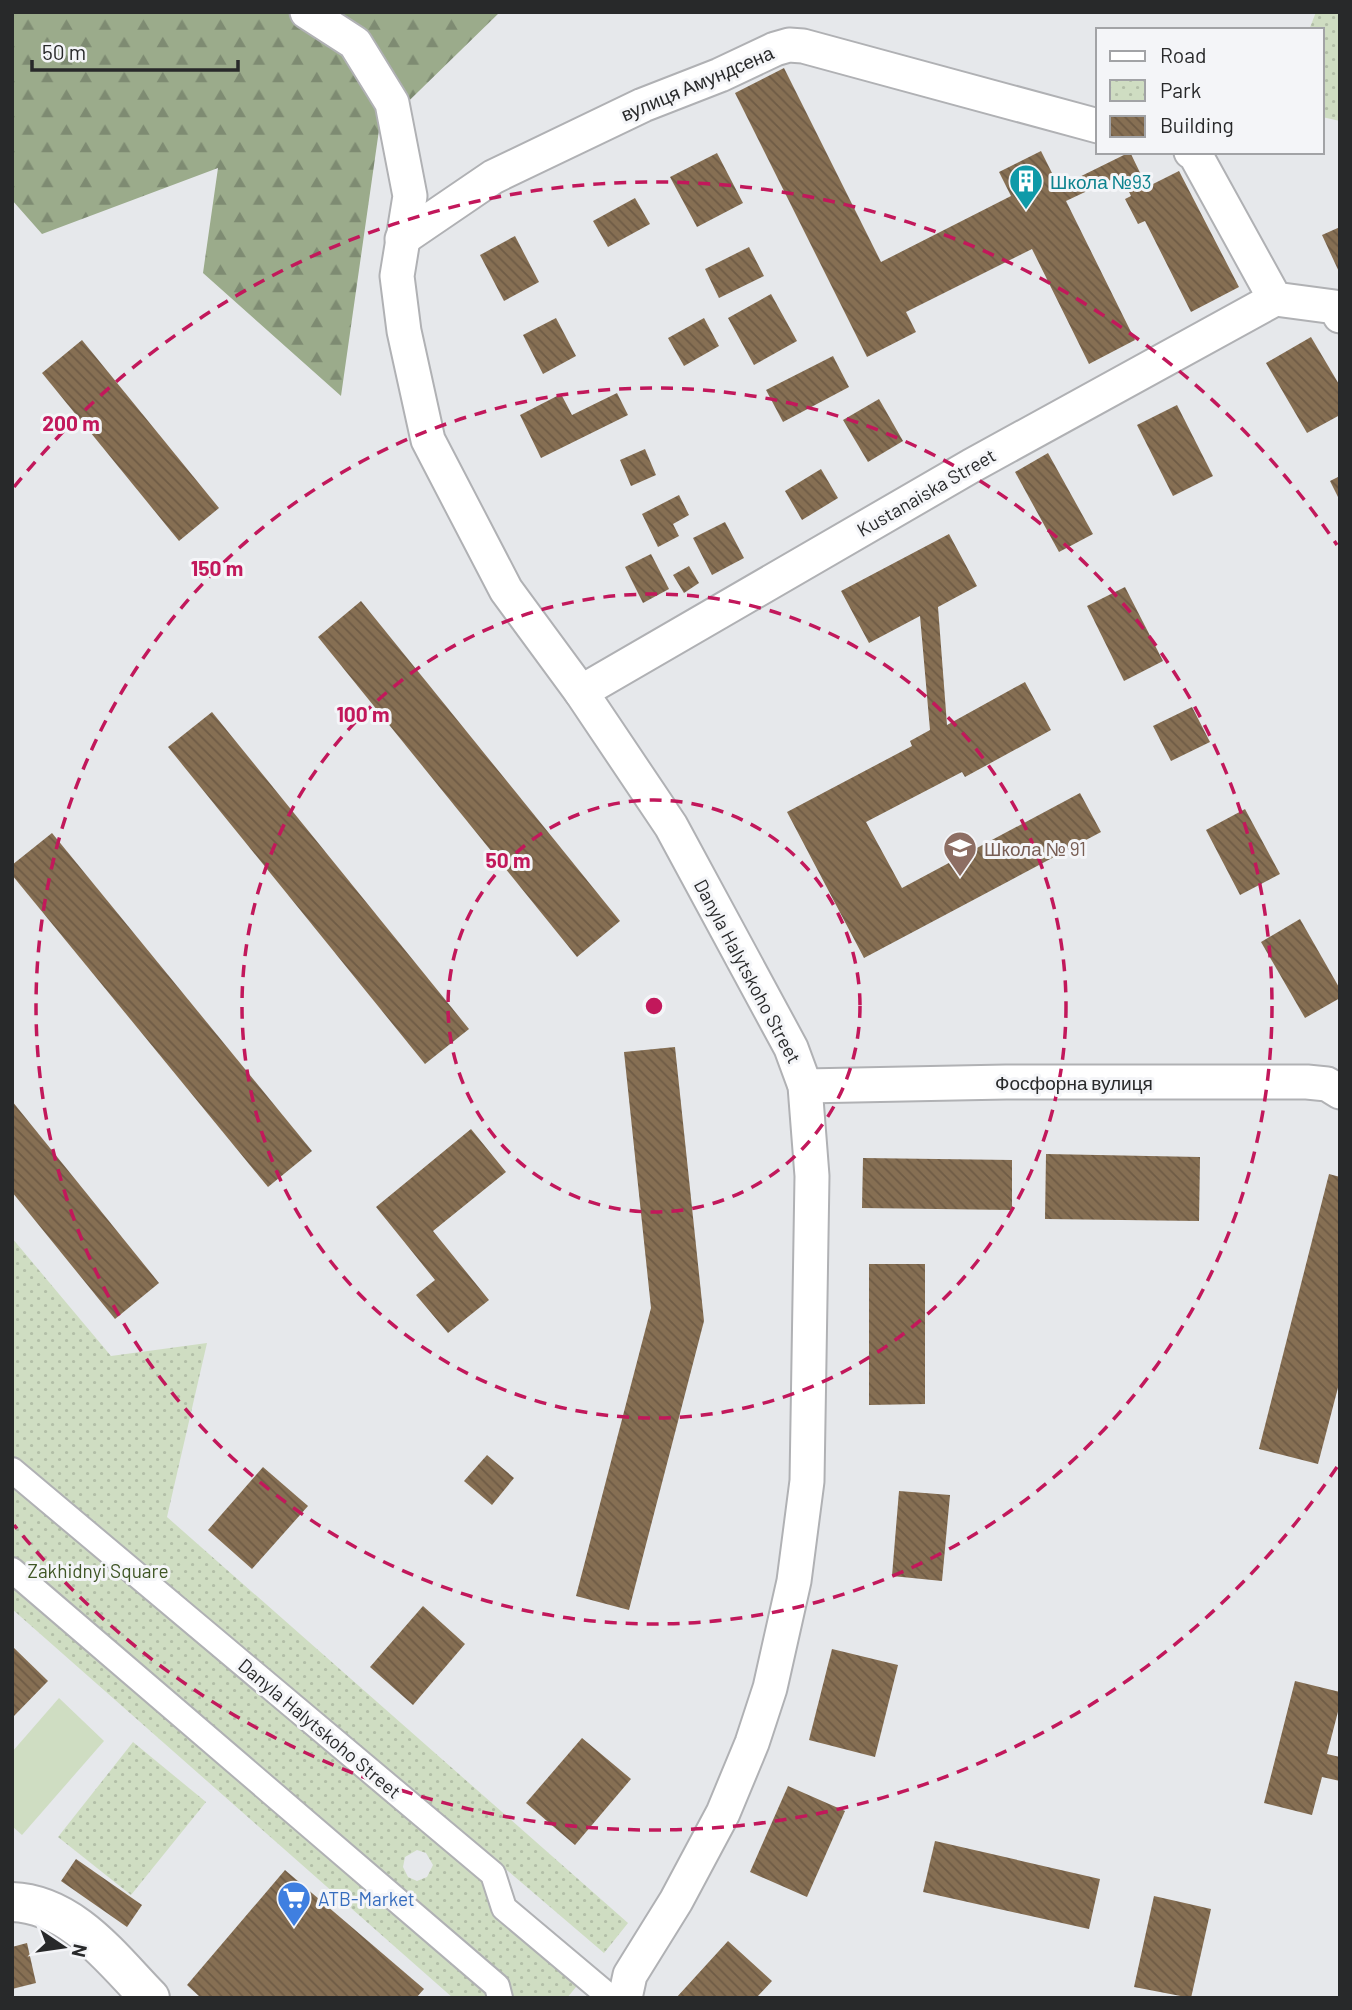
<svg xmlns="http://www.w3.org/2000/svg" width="1352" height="2010" font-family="Barlow,sans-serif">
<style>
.grass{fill:#cfddc2}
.forest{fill:url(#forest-firs)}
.park{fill:url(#park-dots);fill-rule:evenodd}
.building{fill:url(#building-back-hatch)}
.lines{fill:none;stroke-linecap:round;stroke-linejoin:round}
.pedestrian-casing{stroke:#b0b1b4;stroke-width:28}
.minor-casing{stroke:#b0b1b4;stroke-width:37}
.tertiary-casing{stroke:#b0b1b4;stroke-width:42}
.pedestrian{stroke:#fff;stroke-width:24}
.minor{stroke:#fff;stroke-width:33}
.tertiary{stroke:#fff;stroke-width:38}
.ring{fill:none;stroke:#c2185b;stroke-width:3.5;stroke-dasharray:12 9}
.labels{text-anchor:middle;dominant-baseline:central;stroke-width:6;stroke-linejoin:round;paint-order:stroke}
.street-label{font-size:19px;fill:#28292a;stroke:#f4f5f8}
.culture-label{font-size:19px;fill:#0d838f;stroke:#f4f5f8;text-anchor:start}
.education-label{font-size:19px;fill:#785e54;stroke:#f4f5f8;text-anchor:start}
.park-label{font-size:19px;fill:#3f5625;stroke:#f4f5f8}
.shop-label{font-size:19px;fill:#366cbe;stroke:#f4f5f8;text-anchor:start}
.centre{fill:#c2185b;stroke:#f4f5f8;stroke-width:3.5}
.ring-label{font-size:21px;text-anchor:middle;font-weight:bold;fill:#c2185b;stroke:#f4f5f8;stroke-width:6;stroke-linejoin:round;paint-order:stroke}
</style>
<defs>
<pattern id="forest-firs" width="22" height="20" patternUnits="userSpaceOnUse" patternTransform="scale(1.75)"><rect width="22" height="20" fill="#9bab8b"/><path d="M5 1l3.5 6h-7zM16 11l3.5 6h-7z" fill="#7e8b72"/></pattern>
<pattern id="park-dots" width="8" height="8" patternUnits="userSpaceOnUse" patternTransform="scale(1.75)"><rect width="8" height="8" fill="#cfddc2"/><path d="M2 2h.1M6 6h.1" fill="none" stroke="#b2bea7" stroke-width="1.8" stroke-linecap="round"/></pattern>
<pattern id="building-back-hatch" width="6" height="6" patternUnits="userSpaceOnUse" patternTransform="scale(1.75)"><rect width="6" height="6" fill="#866f53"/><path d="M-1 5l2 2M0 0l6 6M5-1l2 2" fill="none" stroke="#6e5b45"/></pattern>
</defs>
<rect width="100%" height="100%" fill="#e6e8eb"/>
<polygon class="grass" points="59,1698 104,1741 22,1835 12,1826 12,1752"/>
<polygon class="forest" points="12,12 500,12 379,130 341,396 203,273 218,168 42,234 12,200"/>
<g class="park">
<polygon points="1316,12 1340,12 1340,121 1322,117 1322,30 1309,30"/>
<path d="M12,1238L111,1356L207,1343L167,1517L628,1923L604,1953L501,1865L504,1908L585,1976L567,1998H453L12,1609ZM417,1850L426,1853L433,1865L427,1877L417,1881L408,1877L403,1867L405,1857Z"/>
<polygon points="133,1742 206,1802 131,1895 58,1837"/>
</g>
<g class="building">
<polygon points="784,68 881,262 1011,196 999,172 1041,151 1059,187 1130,152 1147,187 1179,171 1239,287 1191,312 1145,221 1138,224 1125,199 1131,196 1121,175 1066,201 1135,340 1089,364 1032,249 906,312 916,332 867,357 735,93"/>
<polygon points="717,153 743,203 697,227 670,177"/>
<polygon points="635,198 650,224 608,247 593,221"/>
<polygon points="1340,227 1340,274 1322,235"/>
<polygon points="515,236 539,282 504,301 480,255"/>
<polygon points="749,247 764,276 719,298 705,269"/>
<polygon points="771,294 797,341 754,365 728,318"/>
<polygon points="556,318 576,356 543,374 523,335"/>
<polygon points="704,318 719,346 684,366 668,338"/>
<polygon points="1311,337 1340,386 1340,415 1307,433 1266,363"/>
<polygon points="82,340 219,508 179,541 42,373"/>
<polygon points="833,356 849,387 783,422 766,390"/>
<polygon points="617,393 628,415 541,458 520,415 561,394 572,415"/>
<polygon points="879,399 903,441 868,462 843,420"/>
<polygon points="1177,405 1213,476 1173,496 1137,425"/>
<polygon points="645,449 656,475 631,486 620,460"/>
<polygon points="1048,453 1093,534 1059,552 1015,472"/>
<polygon points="821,469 838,498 802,520 785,491"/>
<polygon points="1340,476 1340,501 1330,481"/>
<polygon points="679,495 689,515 673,524 679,536 658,547 642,514"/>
<polygon points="725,522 744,558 712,575 693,538"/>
<polygon points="949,534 977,586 938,607 947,725 1025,682 1051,730 965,777 962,772 866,822 902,888 1080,793 1101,832 864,958 787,812 912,746 910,741 930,730 920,616 869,643 841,591"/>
<polygon points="651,554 669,589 643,603 625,567"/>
<polygon points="689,566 699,583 684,593 673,575"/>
<polygon points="1125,587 1163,661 1124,681 1087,606"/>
<polygon points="361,601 620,921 577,957 318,637"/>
<polygon points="1192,707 1210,742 1171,761 1153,726"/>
<polygon points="212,712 469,1029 425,1064 168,747"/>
<polygon points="1245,809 1280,874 1240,895 1206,830"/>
<polygon points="52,833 312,1151 268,1187 12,875 12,865"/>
<polygon points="1300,919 1340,989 1340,998 1305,1018 1261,942"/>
<polygon points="675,1047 704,1321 629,1610 576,1596 651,1308 624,1052"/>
<polygon points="12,1101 159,1283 115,1319 12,1192"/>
<polygon points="471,1129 506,1172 433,1231 489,1300 448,1333 416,1295 435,1280 376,1207"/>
<polygon points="1046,1154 1200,1157 1199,1221 1045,1219"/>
<polygon points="863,1158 1012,1160 1012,1210 862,1208"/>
<polygon points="1329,1174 1340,1177 1340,1380 1318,1464 1259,1449"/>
<polygon points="869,1264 925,1264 925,1404 869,1405"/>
<polygon points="487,1455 514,1478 492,1505 464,1481"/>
<polygon points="263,1467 308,1506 252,1569 208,1530"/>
<polygon points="899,1491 950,1495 942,1581 892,1576"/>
<polygon points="423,1606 465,1644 413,1705 370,1667"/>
<polygon points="12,1646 48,1681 12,1718"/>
<polygon points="832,1649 898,1665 875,1757 809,1740"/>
<polygon points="1295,1681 1340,1692 1340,1704 1327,1754 1340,1757 1340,1781 1322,1777 1312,1815 1264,1803"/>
<polygon points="582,1738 631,1779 575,1845 526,1803"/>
<polygon points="788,1786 845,1811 807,1897 750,1872"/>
<polygon points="935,1841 1100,1879 1089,1929 923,1892"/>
<polygon points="76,1859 142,1905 127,1927 61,1881"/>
<polygon points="285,1870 424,1989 416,1998 201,1998 187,1985"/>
<polygon points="1154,1896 1211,1909 1191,1998 1134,1987"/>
<polygon points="728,1941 772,1981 758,1996 760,1998 676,1998"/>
<polygon points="27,1943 36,1983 12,1989 12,1947"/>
</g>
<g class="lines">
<g class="pedestrian-casing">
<g id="pedestrian">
<polyline points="12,1470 493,1874 504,1908 611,1998"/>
<polyline points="12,1570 497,1986 500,1998"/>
</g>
</g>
<g class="minor-casing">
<g id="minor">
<polyline points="307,12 355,43 392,103 410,196 397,276 404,331 428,440 506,590 581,692 671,826 791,1048 805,1086 812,1176 807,1481 794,1581 770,1688 752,1743 723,1813 676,1901 630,1975 625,1998"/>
<polyline points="1191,152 1195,154 1275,299 1335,307 1340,316"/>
<polyline points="402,239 493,177 643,105 720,75 775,49 789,45 803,46 1098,126"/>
<polyline points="581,692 971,466 1275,299"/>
<polyline points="805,1086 1006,1082 1307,1082 1327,1084 1340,1092"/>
</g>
</g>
<g class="tertiary-casing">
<path id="tertiary" d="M12,1902C72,1904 112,1959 150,1998"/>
</g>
<use href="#pedestrian" class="pedestrian"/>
<use href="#minor" class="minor"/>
<use href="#tertiary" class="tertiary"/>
</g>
<g class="ring">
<circle cx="654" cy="1006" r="206"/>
<circle cx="654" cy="1006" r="412"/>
<circle cx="654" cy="1006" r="618"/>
<path d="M1337 1467A824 824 0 0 1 14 1525M14 487A824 824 0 0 1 1337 545"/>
</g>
<defs>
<g id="building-pin" transform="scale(1.75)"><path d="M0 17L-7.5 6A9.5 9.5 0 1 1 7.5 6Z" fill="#0f9aa8" stroke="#f4f5f8"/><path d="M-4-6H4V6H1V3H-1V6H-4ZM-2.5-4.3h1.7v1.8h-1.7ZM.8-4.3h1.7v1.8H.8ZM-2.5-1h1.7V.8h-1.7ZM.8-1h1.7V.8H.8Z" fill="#fff"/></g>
<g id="school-pin" transform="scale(1.75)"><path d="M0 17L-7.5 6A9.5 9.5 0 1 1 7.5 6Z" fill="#8d6e63" stroke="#f4f5f8"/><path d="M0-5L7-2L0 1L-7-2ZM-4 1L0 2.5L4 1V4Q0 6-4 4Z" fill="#fff"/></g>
<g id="supermarket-pin" transform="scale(1.75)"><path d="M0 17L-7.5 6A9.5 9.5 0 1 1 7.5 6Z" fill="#3f7fe0" stroke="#f4f5f8"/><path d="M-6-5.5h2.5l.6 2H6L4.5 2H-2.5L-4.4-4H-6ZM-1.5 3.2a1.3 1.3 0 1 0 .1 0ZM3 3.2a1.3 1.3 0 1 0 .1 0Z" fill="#fff"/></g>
</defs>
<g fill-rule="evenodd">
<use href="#building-pin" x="1026" y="181"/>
<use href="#school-pin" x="960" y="848"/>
<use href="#supermarket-pin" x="294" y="1898"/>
</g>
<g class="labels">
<g class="street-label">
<text transform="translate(697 83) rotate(-23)">вулиця Амундсена</text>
<text transform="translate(926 492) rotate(-30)">Kustanaiska Street</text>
<text transform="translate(748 971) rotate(62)">Danyla Halytskoho Street</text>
<text x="1074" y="1082">Фосфорна вулиця</text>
<text transform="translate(320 1728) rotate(40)">Danyla Halytskoho Street</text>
</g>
<g class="culture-label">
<text x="1050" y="181">Школа №93</text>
</g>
<g class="education-label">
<text x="984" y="848">Школа № 91</text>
</g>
<g class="park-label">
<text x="98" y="1570">Zakhidnyi Square</text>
</g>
<g class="shop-label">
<text x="318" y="1898">ATB-Market</text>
</g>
</g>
<circle cx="654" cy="1006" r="10" class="centre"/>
<g class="ring-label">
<text x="71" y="431">200 m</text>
<text x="217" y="576">150 m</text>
<text x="363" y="722">100 m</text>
<text x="508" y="868">50 m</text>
</g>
<rect width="1352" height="2010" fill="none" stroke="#28292a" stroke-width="28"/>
<rect x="1096" y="28" width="228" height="126" fill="#f4f5f8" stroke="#a2a3a6" stroke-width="2"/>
<rect x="1110" y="51" width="35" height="10" fill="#ffffff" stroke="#a2a3a6" stroke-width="2"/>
<text x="1160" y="63" font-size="21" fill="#28292a">Road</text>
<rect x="1110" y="80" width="35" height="21" fill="url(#park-dots)" stroke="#a2a3a6" stroke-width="2"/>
<text x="1160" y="98" font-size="21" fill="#28292a">Park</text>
<rect x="1110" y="116" width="35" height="21" fill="url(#building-back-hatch)" stroke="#a2a3a6" stroke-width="2"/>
<text x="1160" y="133" font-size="21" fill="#28292a">Building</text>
<g transform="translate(63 1947) rotate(103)" stroke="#f4f5f8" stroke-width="5" paint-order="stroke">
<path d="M0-5L12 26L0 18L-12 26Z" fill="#28292a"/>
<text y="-10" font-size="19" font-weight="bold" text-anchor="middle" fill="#28292a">N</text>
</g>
<path d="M32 60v10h206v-10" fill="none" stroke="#28292a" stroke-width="3.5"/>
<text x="42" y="60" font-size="21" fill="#28292a" stroke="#f4f5f8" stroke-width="5" paint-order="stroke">50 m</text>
</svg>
